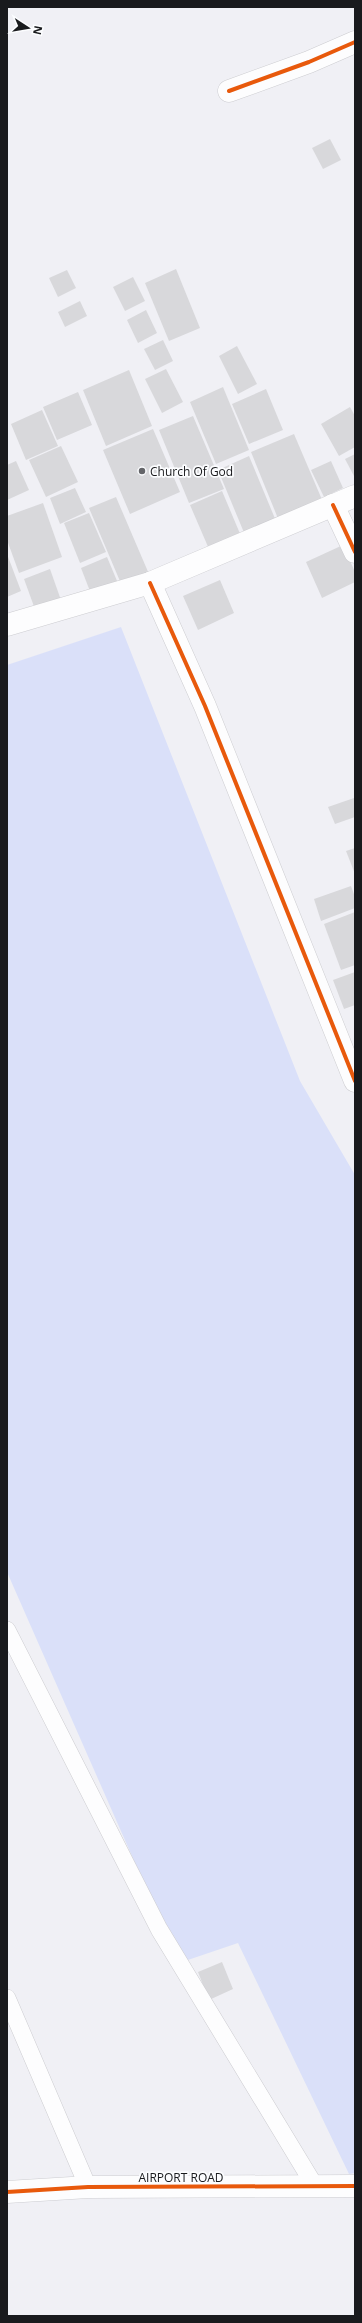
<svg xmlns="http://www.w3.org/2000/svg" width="362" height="2323" font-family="'Open Sans',sans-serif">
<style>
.green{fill:#dae0f9}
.building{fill:#d8d8db}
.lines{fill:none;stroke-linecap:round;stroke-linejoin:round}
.service-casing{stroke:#cdcdd1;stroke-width:18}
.minor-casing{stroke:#cdcdd1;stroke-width:23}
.tertiary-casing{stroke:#cdcdd1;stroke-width:23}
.service{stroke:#fdfdfe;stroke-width:17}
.minor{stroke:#fdfdfe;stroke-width:22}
.tertiary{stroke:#fdfdfe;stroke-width:22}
.cycleway-casing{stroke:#fcfdff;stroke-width:6}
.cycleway{stroke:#e8590c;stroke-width:4}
.poi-dot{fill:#646569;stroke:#fcfdff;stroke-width:1.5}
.labels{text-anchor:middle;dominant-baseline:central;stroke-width:3.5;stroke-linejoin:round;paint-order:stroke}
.poi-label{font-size:12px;fill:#191a1d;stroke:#fcfdff;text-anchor:start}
.street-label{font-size:12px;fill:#191a1d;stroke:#fcfdff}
</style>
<rect width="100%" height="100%" fill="#f0f0f5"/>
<polygon class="green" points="121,627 300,1081 355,1175 355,2173 349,2174 238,1943 179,1963 7,1572 7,665"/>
<g class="building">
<polygon points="330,139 341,160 323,169 312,148"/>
<polygon points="176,269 200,328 169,341 145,283"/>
<polygon points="67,270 76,288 58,297 49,278"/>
<polygon points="133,277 145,301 125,311 113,287"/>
<polygon points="80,301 87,316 65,327 58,312"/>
<polygon points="146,310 157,333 138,343 127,320"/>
<polygon points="163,340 173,361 155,370 144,349"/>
<polygon points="237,346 257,384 238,394 219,356"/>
<polygon points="166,369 183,402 162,413 145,379"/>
<polygon points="129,370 152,426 106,446 83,390"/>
<polygon points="223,387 249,450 216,464 190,402"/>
<polygon points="266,389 283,430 249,444 232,404"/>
<polygon points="78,392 92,425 57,440 43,407"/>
<polygon points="350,407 355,416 355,447 339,456 321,424"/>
<polygon points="42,410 58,446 26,460 11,424"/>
<polygon points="193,416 224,489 189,503 159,430"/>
<polygon points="153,429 180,492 130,514 103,450"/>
<polygon points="294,434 323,502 279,521 251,452"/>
<polygon points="61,446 78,482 46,497 29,460"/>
<polygon points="355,454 355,478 345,459"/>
<polygon points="249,456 276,521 245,535 218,470"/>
<polygon points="16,461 29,490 7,500 7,465"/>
<polygon points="331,461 343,488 324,497 311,470"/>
<polygon points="75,488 86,512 60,524 50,498"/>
<polygon points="222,491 241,536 209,549 190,505"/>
<polygon points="116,497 149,574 122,586 89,508"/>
<polygon points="43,503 62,557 19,573 7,540 7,516"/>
<polygon points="89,513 106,552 80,563 64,523"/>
<polygon points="343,545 355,572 355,582 322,598 306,562"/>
<polygon points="7,554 21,591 7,597"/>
<polygon points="107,557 120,588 93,599 81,568"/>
<polygon points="50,569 62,603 36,612 24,579"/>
<polygon points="220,580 234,613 198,630 183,596"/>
<polygon points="354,798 355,817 335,824 328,807"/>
<polygon points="355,848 355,874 346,851"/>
<polygon points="351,886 355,897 355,908 321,921 314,899"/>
<polygon points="355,912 355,965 341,970 324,924"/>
<polygon points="355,972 355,1005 344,1009 333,980"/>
<polygon points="222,1962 233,1989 209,2000 198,1972"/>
</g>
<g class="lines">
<g class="service-casing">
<g id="service">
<polyline points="7,1630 159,1929 316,2188"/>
<polyline points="7,1998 88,2187"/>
</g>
</g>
<g class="minor-casing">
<g id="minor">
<polyline points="229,91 309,62 355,42"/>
<polyline points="333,505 355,552"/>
<polyline points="150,583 205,706 355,1081"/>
<polyline points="7,625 150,583 355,496"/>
</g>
</g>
<g class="tertiary-casing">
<polyline id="tertiary" points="7,2192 88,2187 355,2186"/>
</g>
<use href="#service" class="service"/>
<use href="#minor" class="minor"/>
<use href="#tertiary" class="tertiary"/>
<g class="cycleway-casing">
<g id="cycleway">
<polyline points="229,91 309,62 355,42"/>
<polyline points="333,505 355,552"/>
<polyline points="150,583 205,706 355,1081"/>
<polyline points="7,2192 88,2187 355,2186"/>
</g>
</g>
<use href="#cycleway" class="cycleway"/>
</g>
<circle class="poi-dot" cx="142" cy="471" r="4"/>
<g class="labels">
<g class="poi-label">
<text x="150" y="471">Church Of God</text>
</g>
<g class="street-label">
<text x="181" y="2177">AIRPORT ROAD</text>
</g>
</g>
<rect width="362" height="2323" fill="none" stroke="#191a1d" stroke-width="16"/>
<g transform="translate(28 28) rotate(102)" stroke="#fcfdff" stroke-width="3" paint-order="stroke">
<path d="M0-3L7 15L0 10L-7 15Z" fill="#191a1d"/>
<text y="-6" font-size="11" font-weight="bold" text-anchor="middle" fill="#191a1d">N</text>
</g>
</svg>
